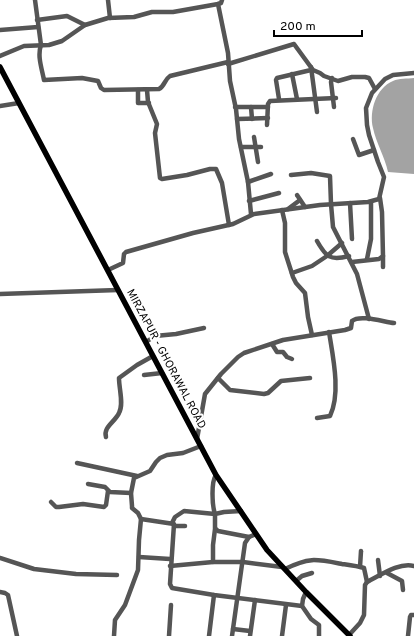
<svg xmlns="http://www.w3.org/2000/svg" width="414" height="636" font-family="Overpass,sans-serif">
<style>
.water{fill:#a3a3a3}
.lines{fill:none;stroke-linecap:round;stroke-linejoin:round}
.minor{stroke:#555;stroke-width:4.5}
.major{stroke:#000;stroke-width:5.5}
.labels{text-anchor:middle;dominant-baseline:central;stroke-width:4;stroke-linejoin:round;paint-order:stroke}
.street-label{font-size:11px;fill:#000;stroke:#fff}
</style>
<rect width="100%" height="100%" fill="#fff"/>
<path class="water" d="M414,78V174L388,172C385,157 376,143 373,128C369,111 376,88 393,81C399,78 407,79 414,78Z"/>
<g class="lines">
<g class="minor">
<path d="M35,0L41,45C37,56 42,69 44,80L82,78L98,81L101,88L104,90L159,89C165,86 164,80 170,76L228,62"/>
<polyline points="108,0 110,18"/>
<polyline points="218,4 228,53 230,81 236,109 239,139 248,182 251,214"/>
<polyline points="37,20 67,16 85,25 108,18 134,17 152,12 173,12 218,4 221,3 222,0"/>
<polyline points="0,30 38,27"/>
<polyline points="0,56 24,46 49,45 62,41 85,25"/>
<polyline points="228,64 294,44 313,70 320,73 324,76 338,81 352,77 365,77 369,78 375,89"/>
<polyline points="311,67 317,112"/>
<polyline points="292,74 297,99"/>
<polyline points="332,78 331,82 334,107"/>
<polyline points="138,90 138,103 149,103"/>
<polyline points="147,90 148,102 157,124 155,133 160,178 162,179 187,175 210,169 216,169 222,183 229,225"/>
<polyline points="279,99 276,80 277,78 311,70"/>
<polyline points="0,106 19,103"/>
<polyline points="235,107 268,107"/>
<polyline points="251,107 252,119"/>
<polyline points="237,119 268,118"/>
<polyline points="267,125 268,104 270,101 336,98"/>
<polyline points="254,137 258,162"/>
<polyline points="353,139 359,155 374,150"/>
<polyline points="241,147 261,147"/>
<polyline points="291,175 311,173 330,176 331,204 333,227 357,274 369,319"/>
<polyline points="248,182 271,174"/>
<polyline points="297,195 305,207"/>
<polyline points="249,201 279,193"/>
<polyline points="350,203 352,239"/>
<polyline points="288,209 300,200"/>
<polyline points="282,210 285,223 285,252 293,277 296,283 305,293 308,317 312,335"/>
<path d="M317,241C326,257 330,261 349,256"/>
<polyline points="383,256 383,267"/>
<polyline points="367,259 371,239 371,202"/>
<polyline points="352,262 379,259 383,256 382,212 380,198"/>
<polyline points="108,270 123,263 124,254 126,252 193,233 233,224 254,214 320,205 368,202 379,199 384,177 378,162 369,135 367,125 366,108 372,93 385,79 393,75 414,73"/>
<polyline points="292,273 312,266 327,256 342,243"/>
<polyline points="0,294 118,290"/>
<polyline points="146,342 155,336 176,334 204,328"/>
<polyline points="272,344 277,352 283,352 287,357 292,359"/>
<polyline points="144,375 162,373"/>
<polyline points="218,378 230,390 264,394 268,393 281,381 310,378"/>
<path d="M317,418L330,416C341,393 333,357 329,332"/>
<path d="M106,437C103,427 115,422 119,413C124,404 119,389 119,378L137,365L153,356"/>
<path d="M197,439L205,394L221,374L238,357L244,353L283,340L345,330L351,328L352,321C360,314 384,322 394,323"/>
<polyline points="77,463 137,476"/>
<polyline points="88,484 105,487 110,492 131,493"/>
<polyline points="51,502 56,507 59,507 83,504 104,507 106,505 108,491"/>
<polyline points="241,511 224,512 215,514 215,528 218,531 249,537"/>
<polyline points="141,519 174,524 170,584 172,588 214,595 302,606"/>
<path d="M172,523L175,517L184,511L215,514C212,505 211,482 216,475"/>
<polyline points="174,526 185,526"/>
<polyline points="139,557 170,559"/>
<polyline points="0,558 34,569 76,574 117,575"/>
<polyline points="378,560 380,576"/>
<polyline points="213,562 213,545 215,529"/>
<polyline points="170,566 213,562 243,562 282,567"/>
<polyline points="360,567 361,551"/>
<path d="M285,569C309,557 316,559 342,564C349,565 357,566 364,568L367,582"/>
<polyline points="387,573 402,581 403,590"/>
<polyline points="296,581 302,576 312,573"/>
<polyline points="0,592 5,593 8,595 17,636"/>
<polyline points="306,592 303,599 302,606 311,619 319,625 319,636"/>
<polyline points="233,629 250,631"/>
<path d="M349,635L360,623L364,615L365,585L367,582C381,575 399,562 414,566"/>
<polyline points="114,636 115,620 125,605 138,570 139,540 141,519 138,513 132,508 132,506 131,493 134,478 150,471 156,462 160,458 167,455 183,453 201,446"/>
<polyline points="169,636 171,605"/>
<polyline points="209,636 214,595"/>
<polyline points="232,636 245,543 249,537 256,534"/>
<polyline points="250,636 255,600"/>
<polyline points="282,636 286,605"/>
<polyline points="408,636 410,617 411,615 414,615"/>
</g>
<polyline class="major" points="0,67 216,475 267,550 306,592 350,636"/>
</g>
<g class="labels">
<g class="street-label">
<text transform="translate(166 359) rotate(62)">MIRZAPUR - GHORAWAL ROAD</text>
</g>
</g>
<path d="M274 30v6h88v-6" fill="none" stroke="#000000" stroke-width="2"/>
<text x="280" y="30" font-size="12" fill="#000000" stroke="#ffffff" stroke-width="3" paint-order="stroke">200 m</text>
</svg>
